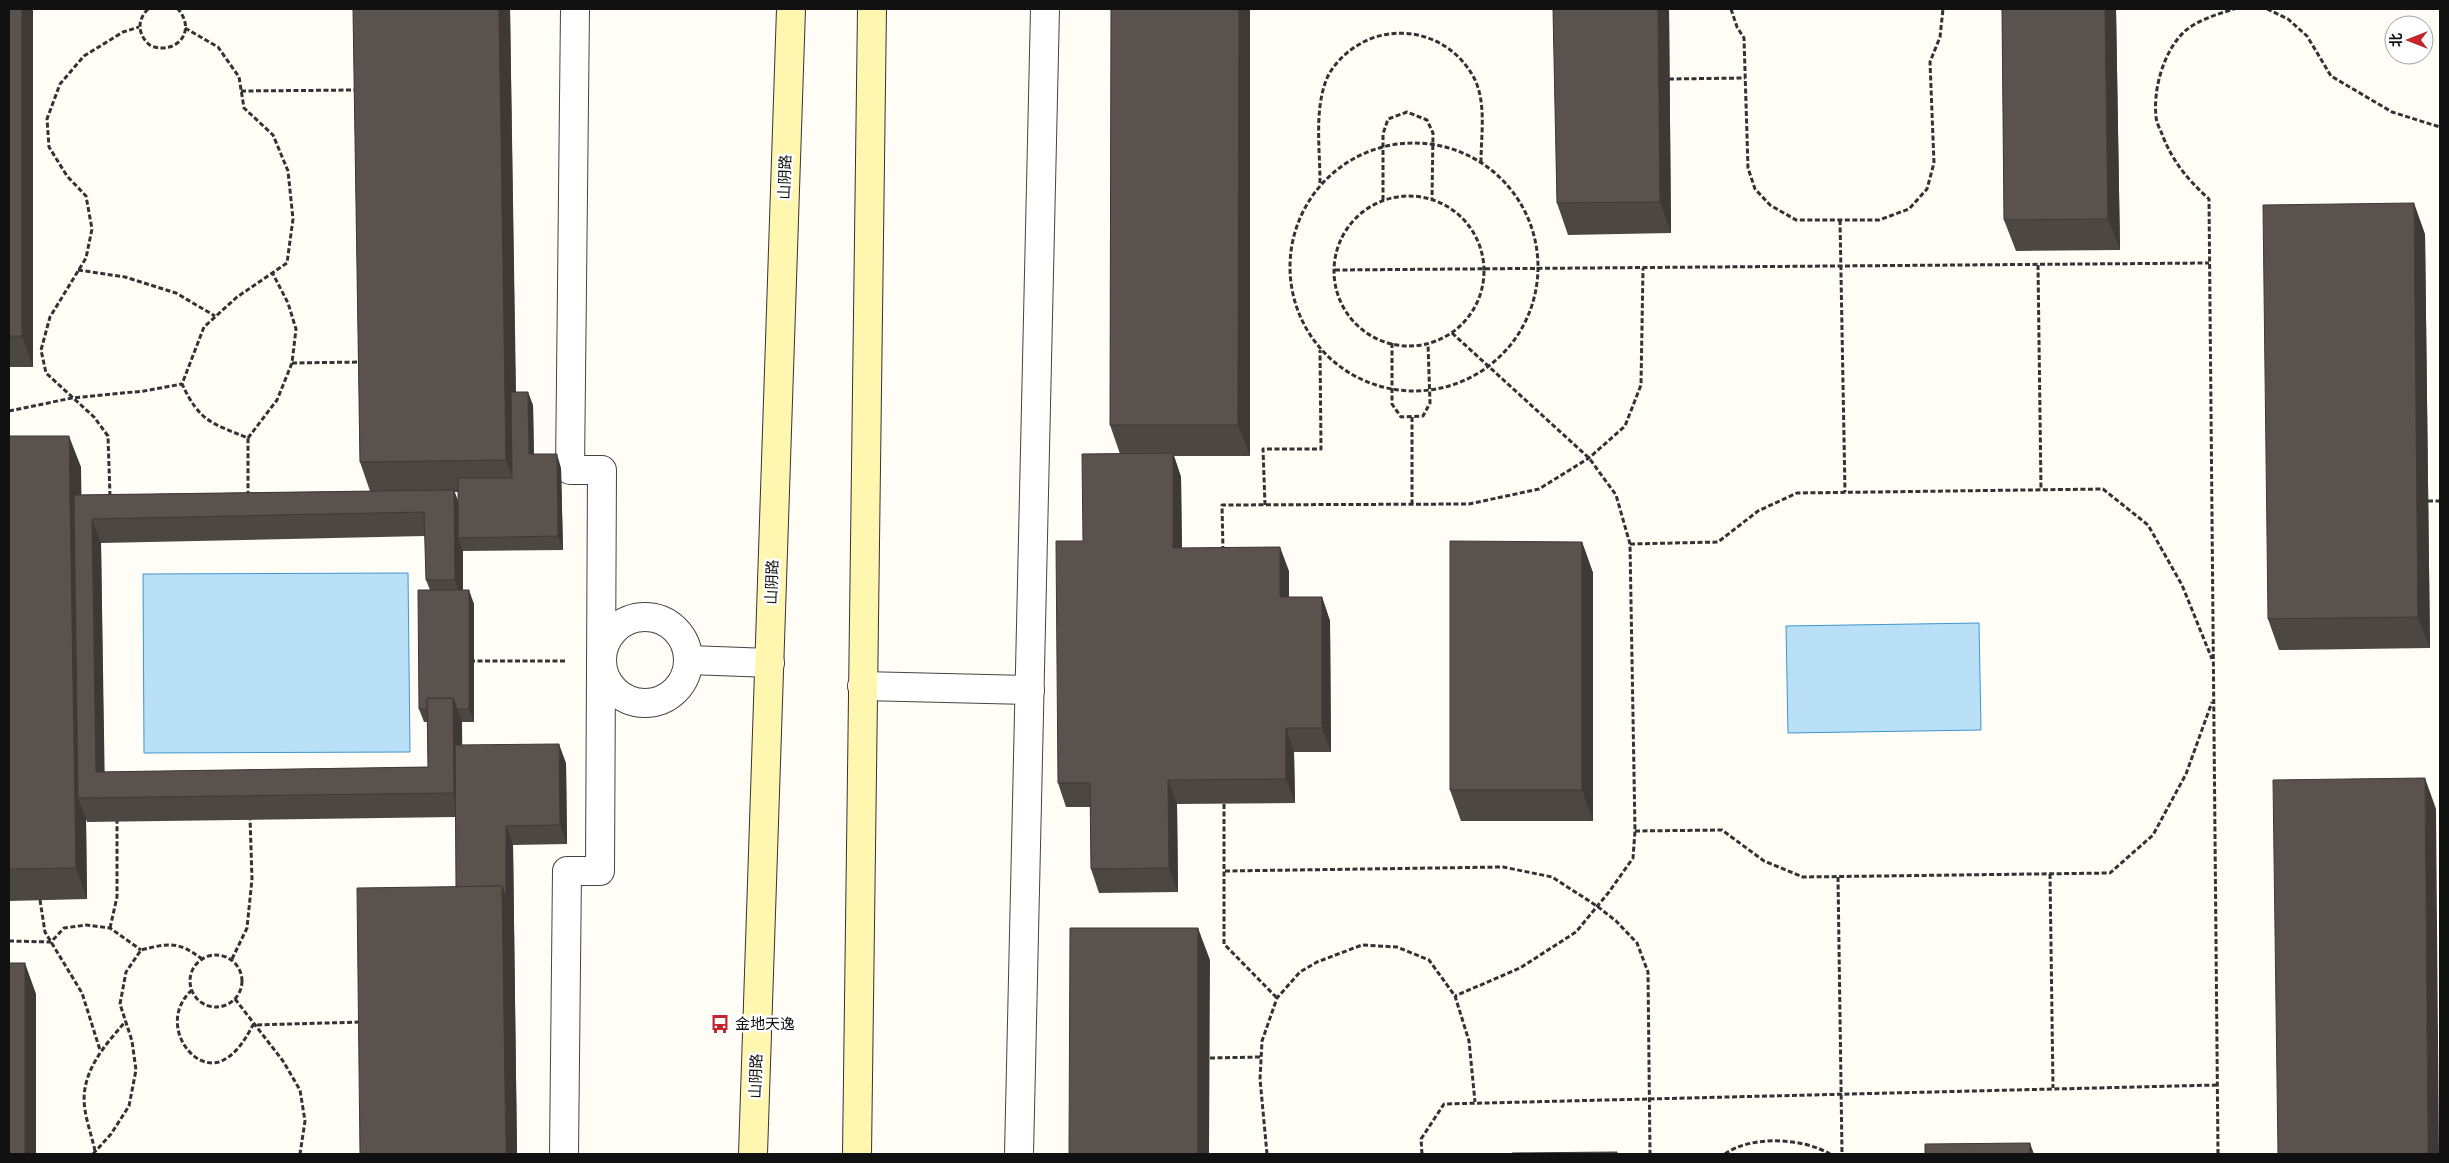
<svg xmlns="http://www.w3.org/2000/svg" width="2449" height="1163" font-family="'Crimson Pro','Noto Sans SC',serif">
<style>
.water{fill:#b9e0f7;stroke:#3f96cf}
.lines{fill:none;stroke-linecap:round;stroke-linejoin:round}
.street-casing{stroke:#444;stroke-width:30}
.secondary-casing{stroke:#333;stroke-width:30}
.path{stroke:#333;stroke-width:3;stroke-dasharray:5 2.5;stroke-linecap:butt}
.street{stroke:#fff;stroke-width:28}
.secondary{stroke:#fff6b0;stroke-width:28}
.wall{fill:#4d4742;fill-rule:evenodd}
.shaded-wall{fill:#3f3936}
.building{fill:#5a524d;stroke:#3f3936}
.labels{text-anchor:middle;dominant-baseline:central;stroke-width:5;stroke-linejoin:round;paint-order:stroke}
.street-label{font-size:15px;fill:#111;stroke:#fff}
.poi-label{font-size:15px;fill:#111;stroke:#fff;text-anchor:start}
</style>
<rect width="100%" height="100%" fill="#fffdf5"/>
<g class="water">
<polygon points="408,573 410,752 144,753 143,574"/>
<polygon points="1979,623 1981,730 1788,733 1786,626"/>
</g>
<g class="lines">
<g class="street-casing">
<g id="street">
<circle cx="645" cy="660" r="43"/>
<polyline points="689,660 770,663"/>
<polyline points="862,686 1030,690"/>
<polyline points="564,1154 567,871 600,871 602,470 570,470 575,9"/>
<polyline points="1019,1154 1045,9"/>
</g>
</g>
<g class="secondary-casing">
<g id="secondary">
<polyline points="753,1154 791,9"/>
<polyline points="857,1154 872,9"/>
</g>
</g>
<g class="path">
<path d="M148,9C136,21 138,36 151,46C177,55 197,31 178,9"/>
<polyline points="1731,9 1737,27 1744,38 1748,168 1755,189 1770,205 1796,220 1879,220 1909,209 1927,189 1934,163 1930,62 1940,37 1943,9"/>
<polyline points="2267,9 2288,19 2307,36 2331,76 2392,112 2440,127"/>
<path d="M185,28L218,47L239,77L244,108L273,135L288,171L293,219L287,263L237,297L204,327L182,384C200,422 211,423 248,438V495"/>
<polyline points="1669,79 1745,78"/>
<polyline points="241,91 358,90"/>
<circle cx="1414" cy="267" r="124"/>
<path d="M1320,183C1320,148 1314,110 1327,78C1332,67 1342,56 1352,49C1392,20 1448,32 1473,76C1487,101 1481,134 1481,162"/>
<circle cx="1409" cy="271" r="75"/>
<polyline points="1383,200 1383,134 1388,119 1407,112 1427,120 1433,133 1432,199"/>
<polyline points="1840,220 1845,492"/>
<polyline points="2038,265 2041,490"/>
<polyline points="78,270 125,277 176,293 215,316"/>
<polyline points="1335,270 2209,263"/>
<polyline points="1452,333 1589,458 1616,495 1630,544 1635,831 1633,858 1609,892 1576,932 1520,968 1455,996"/>
<polyline points="1392,343 1392,404 1401,417 1423,416 1430,403 1428,344"/>
<polyline points="292,363 361,362"/>
<polyline points="9,411 72,398 144,391 182,384"/>
<polyline points="1412,417 1412,504"/>
<polyline points="248,438 277,400 292,363 296,329 288,303 273,274"/>
<polyline points="110,496 108,436 94,417 46,373 41,350 50,317 86,258 92,229 86,196 67,176 49,147 47,119 60,84 84,56 123,32 139,27"/>
<polyline points="2428,501 2440,501"/>
<polyline points="1265,505 1263,449 1321,449 1320,350"/>
<polyline points="1630,544 1718,542 1758,511 1797,493 2103,489 2148,525 2182,585 2212,659"/>
<polyline points="1223,551 1222,505 1469,504 1539,489 1589,458 1625,426 1641,385 1643,268"/>
<polyline points="470,661 566,661"/>
<polyline points="1224,804 1224,944 1277,998"/>
<polyline points="1635,831 1722,830 1764,861 1803,877 2110,873 2153,835 2186,774 2212,702"/>
<polyline points="1225,871 1503,867 1552,877 1597,906 1616,921 1637,943 1648,972 1650,1154"/>
<polyline points="2050,874 2053,1088"/>
<polyline points="1838,877 1842,1154"/>
<polyline points="40,900 45,932 82,993 100,1050"/>
<polyline points="110,928 117,897 117,819"/>
<polyline points="9,941 51,942 64,928 86,925 110,928 141,950"/>
<circle cx="216" cy="981" r="26"/>
<polyline points="232,959 247,928 252,879 250,817"/>
<path d="M192,990C155,1023 196,1080 227,1058C239,1050 246,1038 253,1025L363,1022"/>
<polyline points="235,999 283,1061 300,1090 305,1121 300,1154"/>
<polyline points="1210,1058 1261,1057"/>
<path d="M95,1151C92,1137 87,1123 85,1110C79,1074 104,1046 126,1021"/>
<path d="M93,1154L111,1134L129,1106L136,1070L132,1041L120,1004L126,972L141,950C169,943 178,941 202,959"/>
<polyline points="1267,1154 1260,1079 1262,1041 1277,998 1300,972 1317,962 1362,945 1397,947 1429,960 1455,996 1469,1041 1475,1102"/>
<polyline points="1422,1154 1421,1139 1444,1104 2217,1085"/>
<path d="M1725,1154C1751,1135 1803,1138 1830,1154"/>
<path d="M2218,1154L2209,199C2188,180 2172,161 2162,134C2160,129 2156,122 2156,116C2153,89 2164,50 2185,31C2198,20 2218,14 2234,9"/>
</g>
<use href="#street" class="street"/>
<use href="#secondary" class="secondary"/>
</g>
<g class="wall">
<rect x="9" y="9" width="24" height="358"/>
<path d="M353,9H510L516,392L533,405L534,454L561,468L563,550L463,551V590L474,604V722H462V745L566,763L567,844L513,845L517,1154L456,887V817L87,822L86,819L87,899L9,901V436L81,467V495L370,491L360,462ZM454,492H458V501ZM425,536L426,580L430,590L419,709L424,722H427L428,767L104,772L101,543Z"/>
<polygon points="1111,9 1250,9 1250,456 1174,456 1181,477 1182,548 1289,571 1289,597 1322,597 1330,621 1331,752 1294,752 1295,803 1177,804 1178,892 1099,893 1091,869 1090,807 1066,807 1058,783 1083,541 1120,454 1110,425"/>
<polygon points="1553,9 1669,9 1671,233 1568,235 1557,203"/>
<polygon points="2002,9 2116,9 2120,250 2016,251 2004,220"/>
<polygon points="2425,234 2430,648 2279,650 2268,619"/>
<polygon points="1582,542 1593,573 1593,821 1461,821 1450,790"/>
</g>
<g class="shaded-wall">
<polygon points="22,9 33,9 33,367 22,336"/>
<polygon points="499,9 510,9 517,491 506,460"/>
<polygon points="1239,9 1250,9 1250,456 1238,425"/>
<polygon points="1658,9 1669,9 1671,233 1660,202"/>
<polygon points="2105,9 2116,9 2120,250 2108,219"/>
<polygon points="2414,203 2425,234 2430,648 2418,617"/>
<polygon points="528,392 533,405 534,468 529,454"/>
<polygon points="69,436 81,467 86,798 78,798 86,819 87,899 76,868"/>
<polygon points="1173,453 1181,477 1182,572 1173,548"/>
<polygon points="557,454 561,468 563,550 558,536"/>
<polygon points="454,490 463,514 458,538 463,551 463,604 455,580"/>
<polygon points="92,519 101,543 105,796 96,772"/>
<polygon points="1582,542 1593,573 1593,821 1582,790"/>
<polygon points="1280,547 1289,571 1289,621 1280,597"/>
<polygon points="469,590 474,604 474,722 469,709"/>
<polygon points="1322,597 1330,621 1331,752 1322,728"/>
<polygon points="453,698 462,722 463,817 454,793"/>
<polygon points="1286,728 1294,752 1295,803 1286,779"/>
<polygon points="559,744 566,763 567,844 560,825"/>
<polygon points="2425,778 2436,809 2439,1154 2428,1154"/>
<polygon points="1168,780 1177,804 1178,892 1169,868"/>
<polygon points="506,826 513,845 517,1154 506,1154 502,886"/>
<polygon points="1198,928 1210,960 1209,1154 1198,1154"/>
<polygon points="25,963 36,994 36,1154 25,1154"/>
<polygon points="2030,1143 2034,1154 2030,1154"/>
</g>
<g class="building">
<rect x="9" y="9" width="13" height="327"/>
<polygon points="353,9 499,9 506,460 360,462"/>
<polygon points="1111,9 1239,9 1238,425 1110,425"/>
<polygon points="1553,9 1658,9 1660,202 1557,203"/>
<polygon points="2002,9 2105,9 2108,219 2004,220"/>
<polygon points="2414,203 2418,617 2268,619 2263,205"/>
<polygon points="511,392 528,392 529,454 557,454 558,536 458,538 458,478 512,478"/>
<polygon points="9,436 69,436 76,868 9,869"/>
<polygon points="1173,453 1173,548 1280,547 1280,597 1322,597 1322,728 1286,728 1286,779 1168,780 1169,868 1091,869 1090,783 1058,783 1056,541 1083,541 1082,454"/>
<polygon points="454,490 455,580 426,580 424,512 92,519 96,772 428,767 427,698 453,698 454,793 78,798 74,495"/>
<polygon points="1450,541 1582,542 1582,790 1450,790"/>
<polygon points="418,590 469,590 469,709 457,709 453,698 427,698 427,709 419,709"/>
<polygon points="559,744 560,825 506,826 506,898 502,886 456,887 455,745"/>
<polygon points="2425,778 2428,1154 2278,1154 2273,780"/>
<polygon points="502,886 506,1154 360,1154 357,888"/>
<polygon points="1070,928 1198,928 1198,1154 1069,1154"/>
<rect x="9" y="963" width="16" height="191"/>
<polygon points="2030,1143 2030,1154 1925,1154 1925,1144"/>
<polygon points="1617,1152 1617,1154 1512,1154 1512,1153"/>
</g>
<defs>
<g id="bus-bare" transform="scale(1.5)"><path d="M-5-6H5V4H4V6H2V4H-2V6H-4V4H-5ZM-3.5-4V0h7V-4ZM-3.5 1.2v1.5H-2V1.2ZM2 1.2v1.5H3.5V1.2Z" fill="#c4262e" stroke="#fff" stroke-width="2.5" paint-order="stroke"/></g>
</defs>
<g fill-rule="evenodd">
<use href="#bus-bare" x="720" y="1024"/>
</g>
<g class="labels">
<g class="street-label">
<text transform="translate(785 177) rotate(-88)">山阴路</text>
<text transform="translate(772 582) rotate(-88)">山阴路</text>
<text transform="translate(756 1076) rotate(-88)">山阴路</text>
</g>
<g class="poi-label">
<text x="735" y="1024">金地天逸</text>
</g>
</g>
<rect width="2449" height="1163" fill="none" stroke="#111111" stroke-width="20"/>
<g transform="translate(2409 40) rotate(270)"><circle r="24" fill="#ffffff" stroke="#a0a0a0"/>
<path d="M0-4L9 19L0 12L-9 19Z" fill="#c4262e"/>
<text y="-8" font-size="14" font-weight="bold" text-anchor="middle" fill="#111111">北</text>
</g>
</svg>
